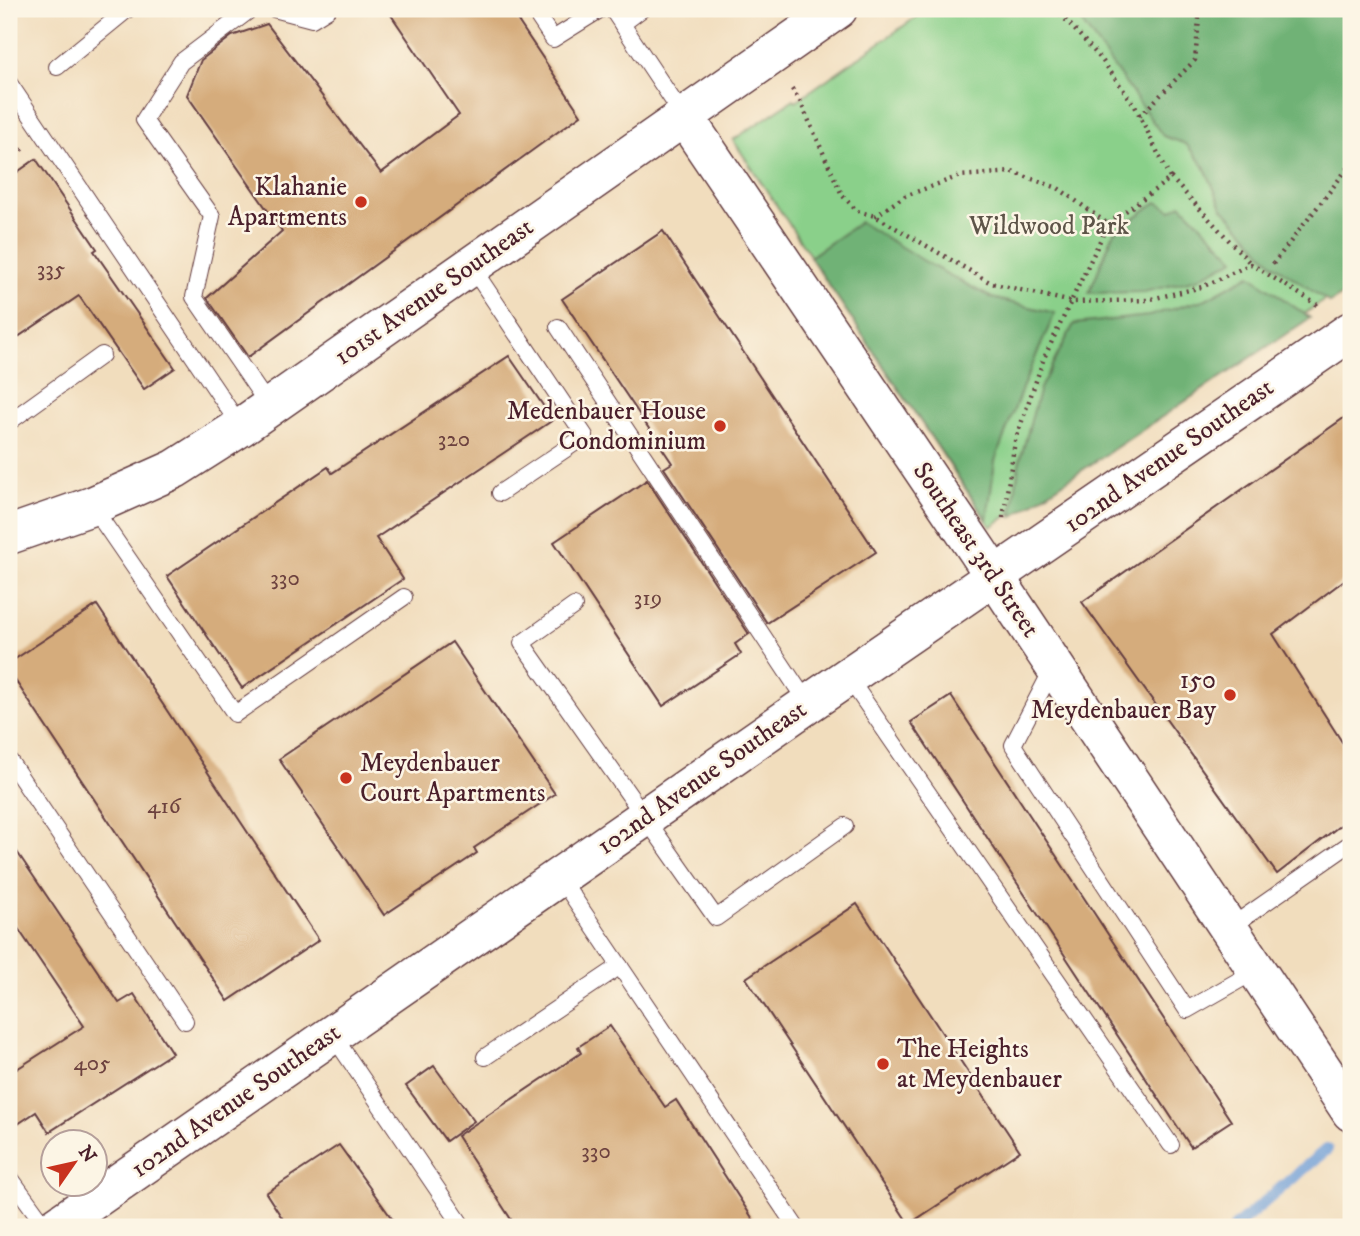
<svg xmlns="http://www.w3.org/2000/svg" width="1360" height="1236" font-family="'IM FELL DW Pica',serif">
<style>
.green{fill:#8ad08a;stroke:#6a785a;stroke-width:2}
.forest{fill:#6fb276;stroke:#5c6850;stroke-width:2}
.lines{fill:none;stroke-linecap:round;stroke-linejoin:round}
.stream{stroke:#6d9cd6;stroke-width:12}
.building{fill:#d5ac7b}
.lane-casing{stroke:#633c41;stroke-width:18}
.secondary-casing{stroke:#633c41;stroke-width:41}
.path{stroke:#633c41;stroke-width:4.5;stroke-dasharray:2 5;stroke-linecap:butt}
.lane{stroke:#fff;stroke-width:16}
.secondary{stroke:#fff;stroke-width:38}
.poi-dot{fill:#c8321e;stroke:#fcf5e5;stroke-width:2.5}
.labels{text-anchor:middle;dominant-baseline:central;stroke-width:5;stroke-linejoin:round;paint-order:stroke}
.number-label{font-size:23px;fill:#6d423f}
.poi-label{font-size:26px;fill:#4a1f2b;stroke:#fcf5e5;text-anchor:end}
.park-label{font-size:26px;fill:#5d5448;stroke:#fcf5e5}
.street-label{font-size:26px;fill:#4a1f2b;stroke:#fcf5e5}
</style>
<rect width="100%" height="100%" fill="#fcf5e5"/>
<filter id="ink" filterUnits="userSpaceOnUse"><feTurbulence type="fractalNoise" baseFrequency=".0143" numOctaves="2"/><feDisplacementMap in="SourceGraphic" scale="14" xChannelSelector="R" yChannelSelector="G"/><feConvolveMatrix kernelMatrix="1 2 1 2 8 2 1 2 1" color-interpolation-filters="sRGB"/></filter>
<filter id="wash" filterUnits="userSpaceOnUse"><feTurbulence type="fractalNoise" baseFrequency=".00686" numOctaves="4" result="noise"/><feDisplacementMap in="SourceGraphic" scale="28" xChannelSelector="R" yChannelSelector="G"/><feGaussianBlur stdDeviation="1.57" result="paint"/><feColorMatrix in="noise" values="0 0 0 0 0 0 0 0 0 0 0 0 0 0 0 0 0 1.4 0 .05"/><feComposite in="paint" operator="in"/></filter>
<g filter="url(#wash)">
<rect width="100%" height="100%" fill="#f1ddbd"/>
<polygon class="green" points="928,9 1351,9 1351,282 991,527 733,140 794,99 796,101"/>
<g class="forest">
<polygon points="1072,9 1351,9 1351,289 1330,303 1273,264 1222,207 1204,166 1186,144 1163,136"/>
<polygon points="1157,202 1171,210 1181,204 1235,259 1197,279 1144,292 1089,293 1114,232"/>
<polygon points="860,222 934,267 992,298 1055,313 1023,386 995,461 987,520 810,257"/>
<polygon points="1250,275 1310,318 1012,517 1019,464 1040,388 1074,324 1149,316 1206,299"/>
</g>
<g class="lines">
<polyline class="stream" points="1235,1227 1327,1149"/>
</g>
<g id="blocks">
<g class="building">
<polygon points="387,9 510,9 581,115 248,357 207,298 282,231 187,95 201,60 232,36 267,24 381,173 459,115"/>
<polygon points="36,159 97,249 94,251 175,368 144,389 79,296 9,343 9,178"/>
<polygon points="663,231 876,552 767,623 664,468 672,463 562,299"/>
<polygon points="509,356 553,420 376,538 403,579 242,688 167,576 328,467 332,473"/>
<polygon points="1351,413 1351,575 1273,634 1351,756 1351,817 1277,874 1082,602"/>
<polygon points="647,480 749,634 735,644 741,654 663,706 554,542"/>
<polygon points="97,605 319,940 228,1001 9,671 9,663"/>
<polygon points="452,642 555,794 474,848 477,853 384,915 279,759"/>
<polygon points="951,696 1231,1121 1191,1147 911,722"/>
<polygon points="9,840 119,1003 134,994 172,1053 49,1132 36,1112 9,1130 9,1074 84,1026 9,915"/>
<polygon points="857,904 1020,1151 909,1224 746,978"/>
<polygon points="610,1026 665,1107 676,1100 758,1227 516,1227 457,1136 581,1053 578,1047"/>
<polygon points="434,1066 474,1121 446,1141 406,1086"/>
<polygon points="339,1145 398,1227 288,1227 266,1193"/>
</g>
</g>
</g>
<g filter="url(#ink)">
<use href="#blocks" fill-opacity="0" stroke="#633c41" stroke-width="2"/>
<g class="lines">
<g class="lane-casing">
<g id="lane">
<polyline points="251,9 181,62 144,120 212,216 194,297 269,406"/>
<polyline points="274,9 312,19 328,9"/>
<polyline points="533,9 553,39 601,9"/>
<polyline points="612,9 684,117"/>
<polyline points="622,24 642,9"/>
<polyline points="57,67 128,9"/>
<polyline points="9,83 241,427"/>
<polyline points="471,266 585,436 500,493"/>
<polyline points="558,327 808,704"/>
<polyline points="9,422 102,355"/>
<polyline points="92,506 235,714 404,597"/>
<polyline points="574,606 522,643 716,918 845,826"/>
<polyline points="1053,668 1013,745 1187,1010 1257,970"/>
<polyline points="848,677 1171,1145"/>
<polyline points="9,760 185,1021"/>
<polyline points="559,876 796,1227"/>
<polyline points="1229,928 1351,843"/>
<polyline points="332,1034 463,1227"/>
<polyline points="485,1057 620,966"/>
<polyline points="9,1176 46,1227"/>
</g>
</g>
<g class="secondary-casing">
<g id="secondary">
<polyline points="685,118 977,550 1351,1112"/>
<polyline points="9,535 92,506 175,469 241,427 838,9"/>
<polyline points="55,1227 808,704 1351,331"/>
</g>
</g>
<g class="path">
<polyline points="1056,9 1102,60 1135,106 1170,178"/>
<polyline points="792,89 800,101 842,195 857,211 875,216 991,283 1072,302 1147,300 1202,287 1251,264 1316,304 1319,308"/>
<polyline points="1140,116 1195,60 1200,9"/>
<polyline points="9,156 23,149"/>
<polyline points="875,216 905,196 960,176 1012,172 1058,188 1108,224"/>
<polyline points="1273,264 1351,164"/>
<polyline points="1003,518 1015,441 1044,358 1108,224 1171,178 1251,264"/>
</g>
<use href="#lane" class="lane"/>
<use href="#secondary" class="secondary"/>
</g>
</g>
<g class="poi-dot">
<circle cx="361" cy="202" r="7"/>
<circle cx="720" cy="426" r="7"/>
<circle cx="1230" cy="695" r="7"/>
<circle cx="346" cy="778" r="7"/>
<circle cx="883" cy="1064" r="7"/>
</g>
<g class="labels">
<g class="number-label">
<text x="51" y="269">335</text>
<text x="454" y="439">320</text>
<text x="285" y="578">330</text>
<text x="648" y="598">319</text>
<text x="164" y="806">416</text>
<text x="92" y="1063">405</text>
<text x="596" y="1151">330</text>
</g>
<g class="poi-label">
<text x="347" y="187">Klahanie<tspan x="347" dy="30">Apartments</tspan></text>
<text x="706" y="411">Medenbauer House<tspan x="706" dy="30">Condominium</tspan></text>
<text x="1216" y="680">150<tspan x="1216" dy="30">Meydenbauer Bay</tspan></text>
<text x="360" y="763" text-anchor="start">Meydenbauer<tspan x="360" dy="30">Court Apartments</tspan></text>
<text x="897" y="1049" text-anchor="start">The Heights<tspan x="897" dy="30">at Meydenbauer</tspan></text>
</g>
<g class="park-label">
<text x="1049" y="226">Wildwood Park</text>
</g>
<g class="street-label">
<text transform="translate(434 292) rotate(-35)">101st Avenue Southeast</text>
<text transform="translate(1169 456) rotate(-35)">102nd Avenue Southeast</text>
<text transform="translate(976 550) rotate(56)">Southeast 3rd Street</text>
<text transform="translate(702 778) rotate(-35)">102nd Avenue Southeast</text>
<text transform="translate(236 1101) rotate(-35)">102nd Avenue Southeast</text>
</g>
</g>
<rect width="1360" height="1236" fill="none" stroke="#fcf5e5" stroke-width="35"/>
<g transform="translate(74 1163) rotate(56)"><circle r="33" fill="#fcf5e5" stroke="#b59f9b" stroke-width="2"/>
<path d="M0-5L12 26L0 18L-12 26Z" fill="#c8321e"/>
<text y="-10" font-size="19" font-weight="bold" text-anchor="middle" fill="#4a1f2b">N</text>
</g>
</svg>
